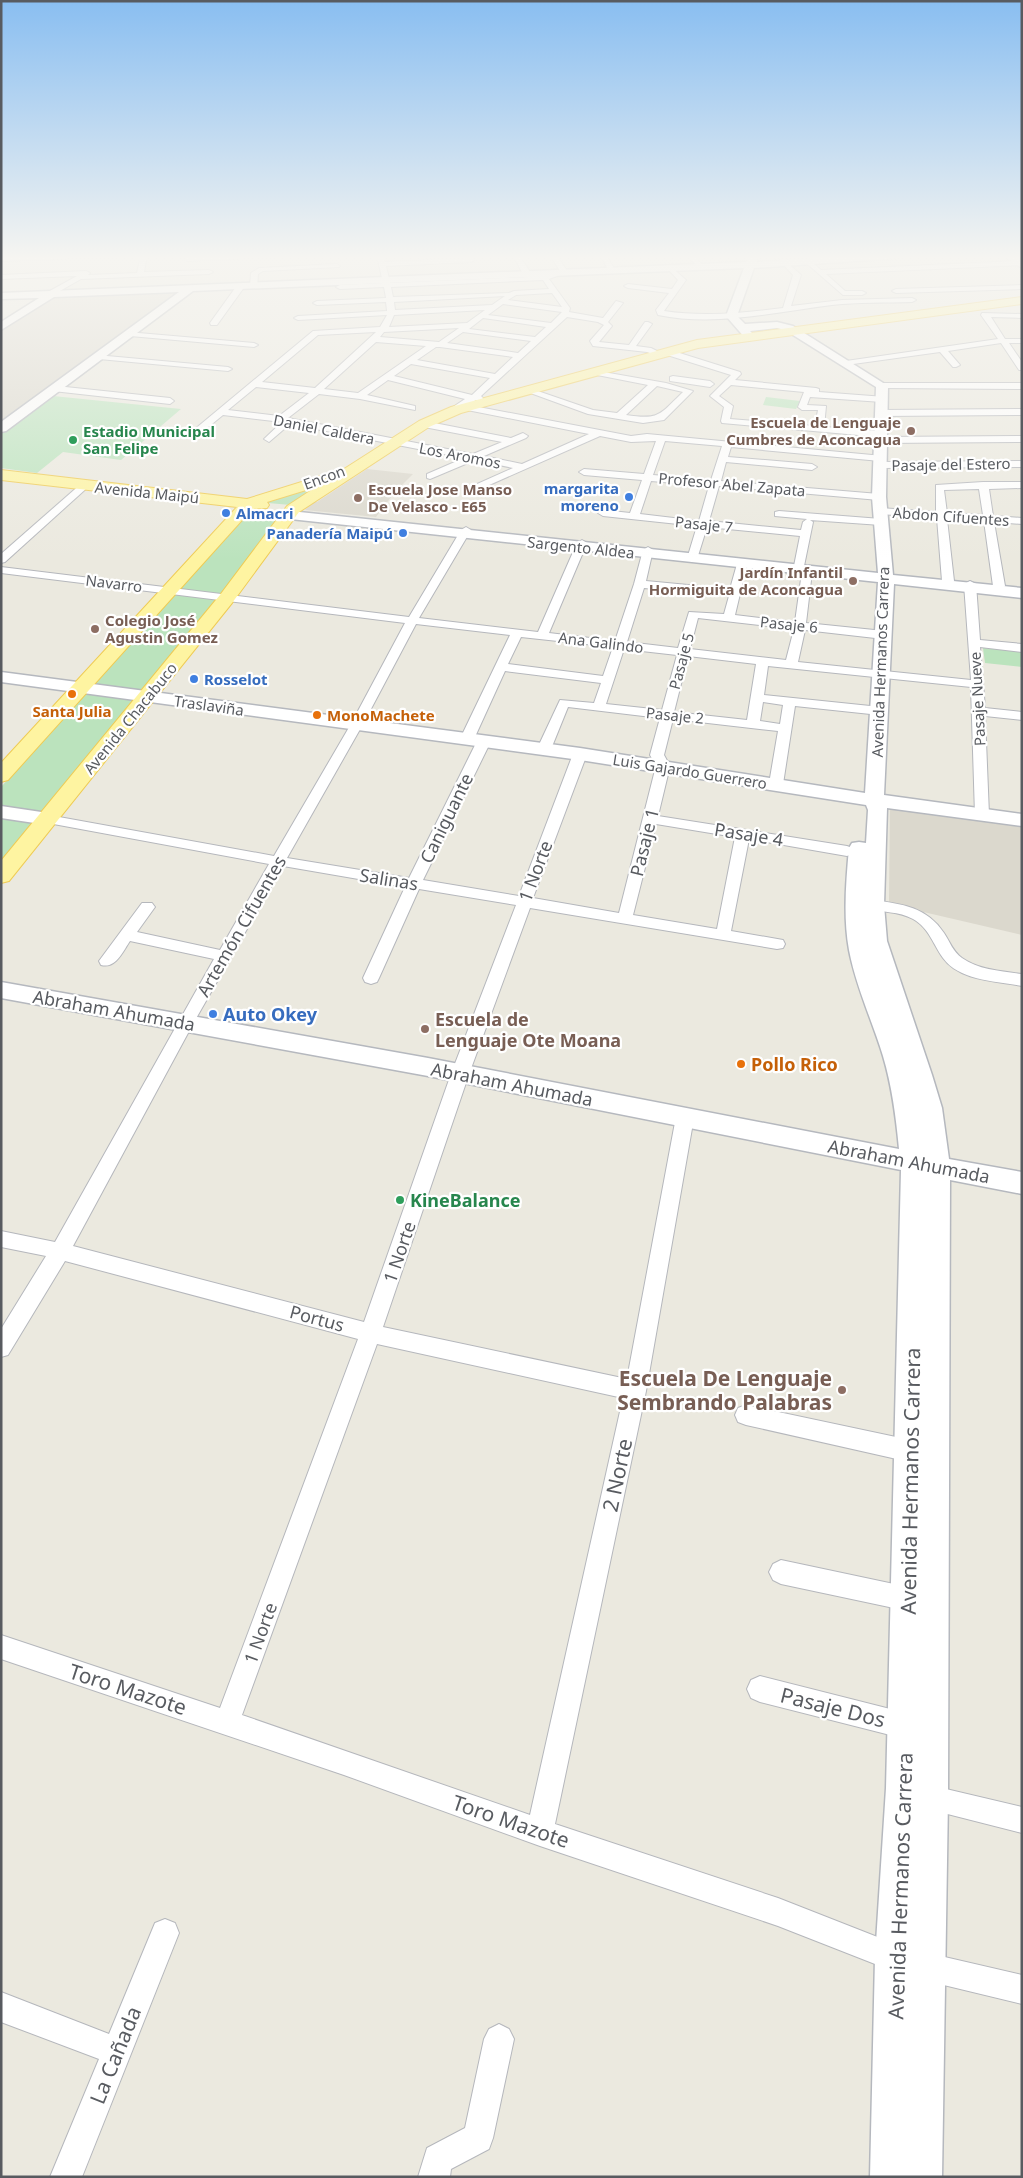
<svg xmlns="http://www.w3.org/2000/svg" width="1023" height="2178" font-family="'Noto Sans',sans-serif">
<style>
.education{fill:#dbd8cd}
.green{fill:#bbe3bd}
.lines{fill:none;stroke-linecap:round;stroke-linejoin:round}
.street-casing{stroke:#b5b7bc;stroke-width:2}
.secondary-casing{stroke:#b5b8be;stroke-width:3}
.primary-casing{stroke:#efcb54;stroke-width:2}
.street{fill:#fff;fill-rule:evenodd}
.secondary{fill:#fff;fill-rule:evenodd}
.primary{fill:#fef4a1;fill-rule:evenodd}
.education-dot{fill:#8d6e63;stroke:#fff;stroke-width:2}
.leisure-dot{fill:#2e9e5b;stroke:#fff;stroke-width:2}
.shop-dot{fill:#3f7fe0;stroke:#fff;stroke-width:2}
.food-dot{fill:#e8710a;stroke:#fff;stroke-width:2}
.labels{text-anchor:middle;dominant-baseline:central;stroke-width:4.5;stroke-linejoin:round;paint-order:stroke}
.far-education-label{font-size:15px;font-weight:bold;fill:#785e54;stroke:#fff;text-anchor:end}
.far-street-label{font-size:15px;fill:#585b60;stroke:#fff}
.far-leisure-label{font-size:15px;font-weight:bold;fill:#27864d;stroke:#fff;text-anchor:start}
.far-shop-label{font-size:15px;font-weight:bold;fill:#366cbe;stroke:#fff;text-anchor:end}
.far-food-label{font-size:15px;font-weight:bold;fill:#c56008;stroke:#fff}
.street-label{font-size:18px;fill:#585b60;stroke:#fff}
.shop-label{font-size:18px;font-weight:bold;fill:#366cbe;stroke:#fff;text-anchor:start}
.education-label{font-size:18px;font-weight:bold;fill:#785e54;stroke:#fff;text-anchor:start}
.food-label{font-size:18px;font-weight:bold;fill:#c56008;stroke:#fff;text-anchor:start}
.leisure-label{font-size:18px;font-weight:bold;fill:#27864d;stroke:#fff;text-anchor:start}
.near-education-label{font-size:21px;font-weight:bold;fill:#785e54;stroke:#fff;text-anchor:end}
.near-street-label{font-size:21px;fill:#585b60;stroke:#fff}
</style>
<rect width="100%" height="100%" fill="#ebe9df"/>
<g class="education">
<polygon points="180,292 1,425 1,328 49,298"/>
<polygon points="367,469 413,474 394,493 376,517 305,510 312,502 317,502"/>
<polygon points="890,805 1022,824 1022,935 889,904"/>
</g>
<g class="green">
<polygon points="53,396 181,409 121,460 63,452 37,473 1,468 1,429"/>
<polygon points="766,397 800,401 796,409 763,405"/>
<polygon points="327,482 291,505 268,503 268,501"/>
<polygon points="242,512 285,517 1,862 1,787 90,689"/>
<polygon points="983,648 1022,652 1022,667 985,663"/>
</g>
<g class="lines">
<g class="street-casing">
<g id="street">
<polygon points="61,255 117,255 114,257 1,261 1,257"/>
<polygon points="141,255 147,255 144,272 209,270 213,272 209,274 81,279 51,296 47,294 48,292 77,276 1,279 1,275 86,271 90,273 88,275 137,273"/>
<polygon points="236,255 282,255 279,257 187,261 184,259 187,257"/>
<path d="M377,255H383L385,262L471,258L474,260L471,262L386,266L390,283L529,277L524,276L513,255H519L530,272L545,276L560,271L550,255H556L568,272L549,279L570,308L569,312L603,318L616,301L623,303L608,322L612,326L599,342L629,345L645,322H648L652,324L636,346L651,348L663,354L659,356L647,352L593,346L590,341L604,325L598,322L567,317L481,396L483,398L482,400H476L468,405L631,436L647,434L883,456V460L880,461L731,447L728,457L812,464L817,467L812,470L726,462L721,481L879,494L884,497L879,500L719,486L709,521L801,530L803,522L807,519L775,516V512L779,511L881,519L886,522L881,525L810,520L813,522L804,566L799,569L794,566L800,536L707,527L697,559L692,562L687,559L697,526L603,516L598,513L603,510L630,513L642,480L584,475L579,472L584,469L644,474L656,441L631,442L600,436L469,494L466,493V489L513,468L475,460L430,479L427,478V474L464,458L290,424L269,442L264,439L282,422L223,415L201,433H195V429L313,331L380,327L387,315L298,320L294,318L298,316L387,311L386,302L317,305L313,303L317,301L386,298L384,287L340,289L336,287L340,285L383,283ZM543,280L549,289L514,291L509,293L393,297L391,287ZM552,293L562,307L508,300L516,295ZM505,296L492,305L395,310L394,302ZM503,304L562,312L551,323L488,315ZM485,310L467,323L389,327L394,315ZM483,318L546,327L535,337L469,329ZM459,328L439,342L380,337L384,332ZM376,332L315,388L262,382L318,335ZM463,332L531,341L518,353L447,343ZM376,342L426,346L358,393L324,389ZM436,347H440L513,357L495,374L417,360ZM411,364L490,378L472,395L394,376ZM388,380L465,399L453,407V411L462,409L589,434L522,464L484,456L526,438L528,436L523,433L511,438L424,421L420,424L424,427L502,442L473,454L288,418L319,394L360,399L415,410V406L367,395ZM256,387L309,393L279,416L228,410ZM665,441L722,446L711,480L653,475ZM651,481L709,486L699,521L640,514Z"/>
<polygon points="600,255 606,255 615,270 613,271 609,271"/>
<polygon points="687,255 694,255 702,265 702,267 698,267"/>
<path d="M783,259L801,275L791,306L842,300L912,298L916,300L912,302C885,303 859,302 832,305C775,312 716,327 658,315L656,310L669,293L628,288L624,286L628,284L672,289L678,280L667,268L670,266L686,280L664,311C704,317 743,313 783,308L793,275L780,261Z"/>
<polygon points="804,259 808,259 821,270 1020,261 1022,265 826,274 845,291 862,291 866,293 862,295 843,295 804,261"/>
<polygon points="337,264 340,266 339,267 263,271 258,274 257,288 250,286 251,273 259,268"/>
<polygon points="238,284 245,286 217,325 211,325 210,323"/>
<polygon points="1022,285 1022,289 896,293 892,291 896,289"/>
<polygon points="982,313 1022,314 1022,318 991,317 1005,339 1022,339 1022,343 1009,343 1022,362 1022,370 1019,370 1001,343 948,351 960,365 956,367 953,367 940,352 846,365 842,363 846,361 998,339 981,315"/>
<polygon points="127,332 254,343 258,345 254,347 130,336 127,336"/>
<path d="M664,350H670L740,372L741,374L735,380L816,388L819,389V392L885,397V401L882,402L810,397L807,405L826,406L824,427L881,431L886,434L881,437L722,423L721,421L724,407L710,396L731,375L664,354ZM731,385L804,392L798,407L802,410H818L815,426L730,419L733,406L719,396Z"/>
<polygon points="96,355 228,367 232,369 228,371 99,359 95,357"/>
<path d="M592,370L666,383L693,391L664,420L643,423L588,414L525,391L529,388L593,410L617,413L648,385L592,374ZM657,386L683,392C659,415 660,420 626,415Z"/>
<polygon points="673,376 710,381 714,384 710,387 670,381 670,377"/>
<polygon points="882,383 1022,383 1022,389 879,388 879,384"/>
<polygon points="56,386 170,398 174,401 170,404 53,391 53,387"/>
<polygon points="1022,409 1022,415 881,416 877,413 881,410"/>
<polygon points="1022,436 1022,442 880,443 875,440 880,437"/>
<polygon points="1022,461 1022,467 880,468 875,465 880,462"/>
<polygon points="85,482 88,483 88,487 5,562 1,563 1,554 82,483"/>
<path d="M983,482H1022V488L989,489L993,516L1022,518V524L994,522L1005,586L1003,588H995L993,586L984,521L947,519L954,581L948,584L942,581L937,518L880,514L875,511L880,508L936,512V485ZM979,489L983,515L947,513L944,490Z"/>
<path d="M466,527L471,530L419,618L538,632L577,543L582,540L587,543L549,633L615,641L634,584L643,550L648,547L653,550L646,581L730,589L737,564L742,561L746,562L747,564L735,615L795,622L802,572L807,569L812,572L806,623L884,631L890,635L884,639L805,630L798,662L971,680L964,584L970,581L976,584L980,640L1022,644V652L980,647L985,708L1022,712V720L985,716L989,815L982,819L975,815L971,687L768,666L764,695L880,707L886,711L880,715L795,706L783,784L776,788L769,784L778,731L673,719L664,755L670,766L658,816L847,846L852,848L854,851L852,854L847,856L749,839L731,931L783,940L785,944L783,948L777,949L530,908L469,1074L383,1327L627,1379L676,1117L679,1112L685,1110L691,1112L694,1117L646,1391L555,1824L778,1898L908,1949L912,1958L923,1952L1022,1975V2004L923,1980L913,1976L909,1967L898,1973L778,1926L540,1846L344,1775L1,1659V1635L220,1708L358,1339L65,1261L8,1355L1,1357V1329L46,1256L1,1247V1231L55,1242L214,959L130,941C123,951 116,969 101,965L99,961L142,903H152L155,907L137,932L220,950L269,864L48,823L41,819L48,815L274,856L351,724L405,623L1,573V567L409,617L461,530ZM644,588L729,596L724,614L689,612L678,648L627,642ZM698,618L794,629L786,660L690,649ZM416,624L510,635L460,739L462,742H472L474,739L505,671L601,683L594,703L560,700L537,749L539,752H549L551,749L568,707L660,718L650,755L656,766L619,913L533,898L587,754L580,750L573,754L519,896L423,880L491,741L484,737L477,741L409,878L287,858L363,724ZM521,637L613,647L603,676L508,664ZM624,649L677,655L662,710L606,704ZM688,656L756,664L747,720L674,712ZM763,702L783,705L780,724L760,721ZM656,824L735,837L717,929L633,915ZM283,866L405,887L363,978L365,982L371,984L377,982L379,978L419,889L516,905L451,1074L364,1322L73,1246L194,1022ZM377,1344L623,1398L530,1815L242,1715Z"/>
<path d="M873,900C902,904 927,907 944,933C950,942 953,952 962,958C979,970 1001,971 1022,974V986C997,981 959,981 943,958C933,944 929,928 913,919C899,911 882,913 868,908L865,905L868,902Z"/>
<polygon points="746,1405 910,1440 918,1444 921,1451 918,1458 910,1462 746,1425 738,1422 735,1415 738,1408"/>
<polygon points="781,1560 908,1587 916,1591 920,1599 916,1607 908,1611 781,1584 773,1580 769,1572 773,1564"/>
<polygon points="760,1676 906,1713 915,1717 919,1726 915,1735 906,1739 760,1702 751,1698 747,1689 751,1680"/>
<polygon points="929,1785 1022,1807 1022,1833 920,1807 916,1798 920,1789"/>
<polygon points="165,1919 175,1923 179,1933 82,2177 50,2177 99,2059 1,2022 1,1992 109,2034 155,1923"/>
<polygon points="499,2024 509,2029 514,2039 493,2138 489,2149 451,2169 450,2177 418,2177 427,2148 465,2128 484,2039 489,2029"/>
</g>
</g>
<g class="secondary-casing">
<g id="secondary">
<path d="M749,255H759L756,262L859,255H905L900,258L754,268L737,316L745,324L777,322L793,326L888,386L886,497L893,575L1022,588V598L894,584L884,795L1022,814V826L887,808L884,905L887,941L932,1075L942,1108L949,1159L1022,1172V1194L950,1180L948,1798L942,2177H870L875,1958L886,1788L901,1170L428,1076L1,998V982L428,1058L899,1149C896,1117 892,1086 883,1056C872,1020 856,987 849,950C843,917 846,882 849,848L852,843L859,842L866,843L868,810L866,805L580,760L1,682V672L580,748L865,793L878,582L290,519L285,518L283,515L285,512L290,511L878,573L872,497L876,387L785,330L777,328L750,331L756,337L750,340L746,339L726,316L744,268L193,291L6,431L1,432V422L179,292L54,297L1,330V322L39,298L1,299V293L746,262Z"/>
<polygon points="1003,255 1014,255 1022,260 1022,268"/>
<polygon points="1,806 48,813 55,815 58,819 55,823 48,825 1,818"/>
</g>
</g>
<g class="primary-casing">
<polygon id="primary" points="1022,297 1022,304 698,348 461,413 429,427 299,512 232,603 9,881 1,883 1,861 220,595 287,506 316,487 267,502 269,505 267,508 252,509 8,780 1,782 1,763 237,507 1,480 1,470 247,499 324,475 330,478 419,421 451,407 697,340"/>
</g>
<use href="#street" class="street"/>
<use href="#secondary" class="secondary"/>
<use href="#primary" class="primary"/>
</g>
<linearGradient id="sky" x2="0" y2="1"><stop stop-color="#89bef1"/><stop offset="0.46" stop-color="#f6f5f1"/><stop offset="1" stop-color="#f6f5f1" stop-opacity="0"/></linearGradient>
<rect width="1023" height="560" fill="url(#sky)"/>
<g class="education-dot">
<circle cx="911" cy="431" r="5"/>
<circle cx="358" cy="498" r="5"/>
<circle cx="853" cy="581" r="5"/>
<circle cx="95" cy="629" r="5"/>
<circle cx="425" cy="1029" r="5"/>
<circle cx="842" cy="1390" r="5"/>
</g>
<g class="leisure-dot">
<circle cx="73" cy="440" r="5"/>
<circle cx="400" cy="1200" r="5"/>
</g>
<g class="shop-dot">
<circle cx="629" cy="497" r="5"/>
<circle cx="226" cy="513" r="5"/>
<circle cx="403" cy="533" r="5"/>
<circle cx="194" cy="679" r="5"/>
<circle cx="213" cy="1014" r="5"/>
</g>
<g class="food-dot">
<circle cx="72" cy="694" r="5"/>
<circle cx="317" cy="715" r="5"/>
<circle cx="741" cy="1064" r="5"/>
</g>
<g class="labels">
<g class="far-education-label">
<text x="901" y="422">Escuela de Lenguaje<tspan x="901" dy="17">Cumbres de Aconcagua</tspan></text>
<text x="368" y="489" text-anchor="start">Escuela Jose Manso<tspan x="368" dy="17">De Velasco - E65</tspan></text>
<text x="843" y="572">Jardín Infantil<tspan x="843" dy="17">Hormiguita de Aconcagua</tspan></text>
<text x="105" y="620" text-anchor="start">Colegio José<tspan x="105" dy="17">Agustin Gomez</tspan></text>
</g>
<g class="far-street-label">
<text transform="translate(324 429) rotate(11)">Daniel Caldera</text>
<text transform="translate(460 455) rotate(11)">Los Aromos</text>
<text transform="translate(951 464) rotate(-1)">Pasaje del Estero</text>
<text transform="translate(324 477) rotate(-20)">Encon</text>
<text transform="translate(732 484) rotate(5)">Profesor Abel Zapata</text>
<text transform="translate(147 492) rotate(6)">Avenida Maipú</text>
<text transform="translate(951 516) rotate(4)">Abdon Cifuentes</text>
<text transform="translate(704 524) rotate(6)">Pasaje 7</text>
<text transform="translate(581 547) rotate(6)">Sargento Aldea</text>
<text transform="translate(114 583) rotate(7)">Navarro</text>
<text transform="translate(789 624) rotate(6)">Pasaje 6</text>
<text transform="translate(601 642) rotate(7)">Ana Galindo</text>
<text transform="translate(681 661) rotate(-75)">Pasaje 5</text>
<text transform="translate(880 662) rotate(-88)">Avenida Hermanos Carrera</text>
<text transform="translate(977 699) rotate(-93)">Pasaje Nueve</text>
<text transform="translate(209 705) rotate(8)">Traslaviña</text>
<text transform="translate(675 715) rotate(6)">Pasaje 2</text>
<text transform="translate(130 718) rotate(-51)">Avenida Chacabuco</text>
<text transform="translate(690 771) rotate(9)">Luis Gajardo Guerrero</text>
</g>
<g class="far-leisure-label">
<text x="83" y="431">Estadio Municipal<tspan x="83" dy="17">San Felipe</tspan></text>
</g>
<g class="far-shop-label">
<text x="619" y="488">margarita<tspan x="619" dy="17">moreno</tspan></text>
<text x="236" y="513" text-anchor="start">Almacri</text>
<text x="393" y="533">Panadería Maipú</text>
<text x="204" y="679" text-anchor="start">Rosselot</text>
</g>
<g class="far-food-label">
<text x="72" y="711">Santa Julia</text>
<text x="327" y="715" text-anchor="start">MonoMachete</text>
</g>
<g class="street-label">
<text transform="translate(446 818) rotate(-64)">Caniguante</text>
<text transform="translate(749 834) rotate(9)">Pasaje 4</text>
<text transform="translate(644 842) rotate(-76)">Pasaje 1</text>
<text transform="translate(535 871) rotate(-69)">1 Norte</text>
<text transform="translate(389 879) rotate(9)">Salinas</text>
<text transform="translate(241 926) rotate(-60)">Artemón Cifuentes</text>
<text transform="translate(114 1010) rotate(10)">Abraham Ahumada</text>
<text transform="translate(512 1084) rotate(11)">Abraham Ahumada</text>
<text transform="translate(909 1161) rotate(11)">Abraham Ahumada</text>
<text transform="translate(399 1252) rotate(-71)">1 Norte</text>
<text transform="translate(317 1318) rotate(15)">Portus</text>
<text transform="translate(260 1633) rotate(-70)">1 Norte</text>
</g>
<g class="shop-label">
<text x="223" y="1014">Auto Okey</text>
</g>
<g class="education-label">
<text x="435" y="1019">Escuela de<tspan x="435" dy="21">Lenguaje Ote Moana</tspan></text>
</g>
<g class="food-label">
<text x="751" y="1064">Pollo Rico</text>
</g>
<g class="leisure-label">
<text x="410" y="1200">KineBalance</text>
</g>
<g class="near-education-label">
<text x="832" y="1378">Escuela De Lenguaje<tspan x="832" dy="24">Sembrando Palabras</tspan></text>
</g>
<g class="near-street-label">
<text transform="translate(617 1475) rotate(-78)">2 Norte</text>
<text transform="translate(910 1481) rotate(-89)">Avenida Hermanos Carrera</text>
<text transform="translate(128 1689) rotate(18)">Toro Mazote</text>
<text transform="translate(833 1707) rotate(14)">Pasaje Dos</text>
<text transform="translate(511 1821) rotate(19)">Toro Mazote</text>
<text transform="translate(900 1886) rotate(-88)">Avenida Hermanos Carrera</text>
<text transform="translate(115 2055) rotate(-68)">La Cañada</text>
</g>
</g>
<rect width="1023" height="2178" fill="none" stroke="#585b60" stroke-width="5"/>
</svg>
